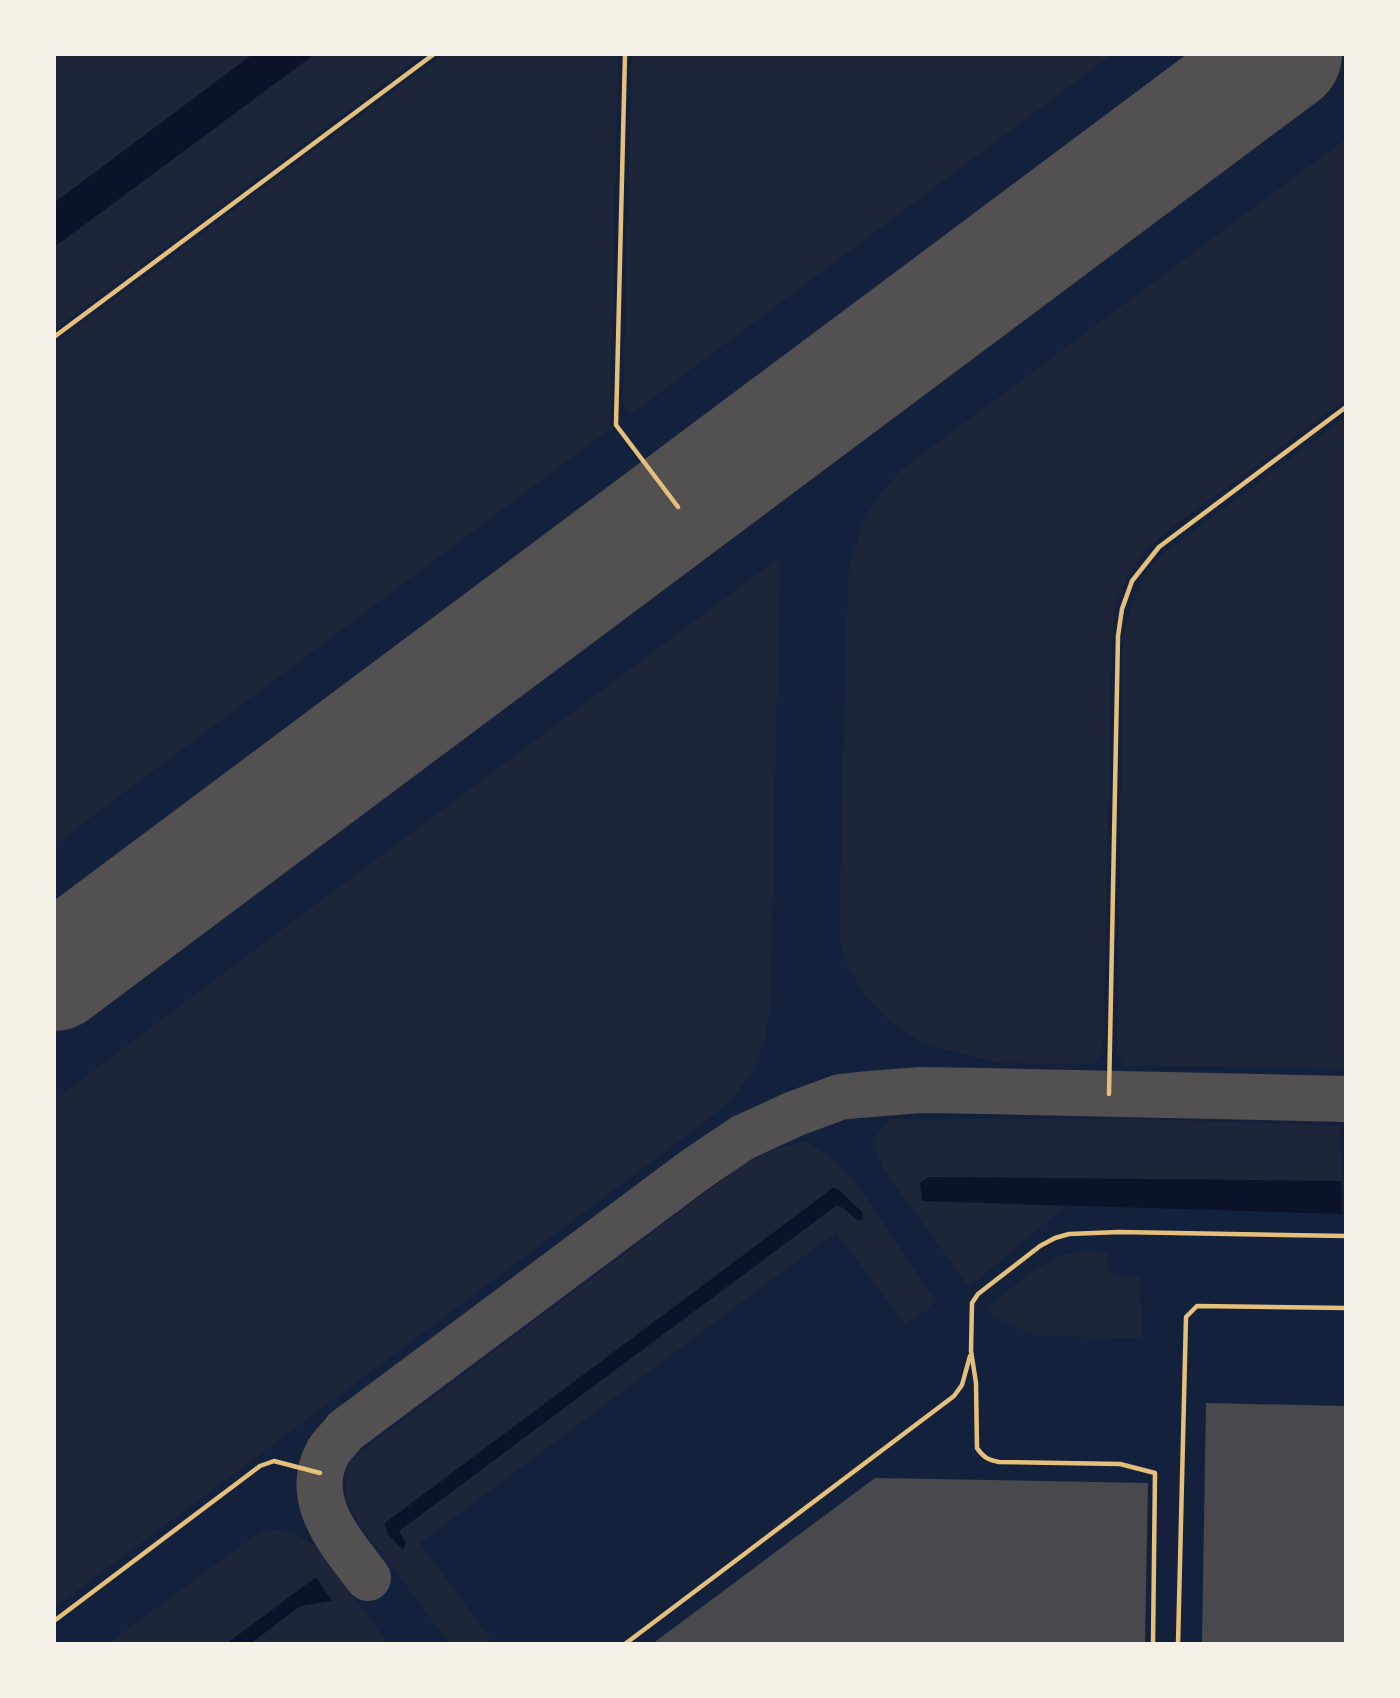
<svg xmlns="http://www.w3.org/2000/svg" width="1400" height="1698" font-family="Montserrat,sans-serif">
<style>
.green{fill:#1d2539;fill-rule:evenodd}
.water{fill:#0b132b}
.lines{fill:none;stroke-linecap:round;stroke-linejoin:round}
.taxiway{stroke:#525050;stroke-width:46}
.runway{stroke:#525050;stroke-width:116}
.building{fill:#48494c}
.service{stroke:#e5c07b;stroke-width:4.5}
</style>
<rect width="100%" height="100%" fill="#14213d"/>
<g class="green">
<polygon points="54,54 253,54 54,203"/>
<polygon points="315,54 424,54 54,330 54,247"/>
<polygon points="444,54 618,54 610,429 54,845 54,344"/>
<polygon points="632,54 1113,54 630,415 623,403"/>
<path d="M1346,139V399L1166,532L1142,554L1127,578L1115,606L1112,638L1103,1051L1094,1064L1001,1063L944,1049L916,1039L887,1019L864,994L848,967L839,938L848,576C854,550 860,523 875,501C883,490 893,480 901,470Z"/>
<path d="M1346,416V1069L1123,1065L1117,1052L1123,641C1130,605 1137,588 1158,558Z"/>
<polygon points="780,557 770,1010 765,1041 751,1073 732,1100 697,1128 54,1608 54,1100"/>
<polygon points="891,1119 1140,1119 1340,1126 1341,1181 929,1177 922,1201 1066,1206 969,1287 884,1170 873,1142 879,1132"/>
<path d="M805,1141L830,1156L859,1186L934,1299L929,1309L905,1324L836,1232L420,1543L492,1641L486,1644H450L362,1527L348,1504L345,1483L349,1461L742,1165L772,1150ZM832,1188L858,1221L845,1209L837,1205L399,1531Z"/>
<polygon points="1078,1251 1107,1252 1107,1263 1109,1271 1115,1275 1139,1277 1142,1338 1036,1336 992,1316 987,1307 1033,1271 1057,1257"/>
<polygon points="277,1530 296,1534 315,1546 389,1644 107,1644 261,1531"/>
</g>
<g class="water">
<polygon points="253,54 315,54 54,247 54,203"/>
<polygon points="929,1177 1341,1181 1342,1214 922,1201 920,1183"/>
<polygon points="833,1188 838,1189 863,1213 863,1219 858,1221 845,1209 837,1205 399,1531 406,1543 404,1548 402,1549 387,1533 385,1523"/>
<polygon points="316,1577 332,1601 300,1606 250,1644 226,1644"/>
</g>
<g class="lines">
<path class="taxiway" d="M368,1578C341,1542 302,1500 328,1452C332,1445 340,1438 345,1431L696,1169L742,1138L794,1114L840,1097L858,1095L921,1090L987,1091L1346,1099"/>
<polyline class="runway" points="54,973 1284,54"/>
</g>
<g class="building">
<polygon points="1206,1403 1346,1406 1346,1644 1202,1644"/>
<polygon points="875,1478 1148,1483 1145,1644 652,1644"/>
</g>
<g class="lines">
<g class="service">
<polyline points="625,54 616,425 678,507"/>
<polyline points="54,337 434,54"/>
<polyline points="1109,1094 1118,636 1122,609 1132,581 1159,547 1346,407"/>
<polyline points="54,1621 260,1466 274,1461 320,1473"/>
<polyline points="625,1644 954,1396 962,1385 970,1356"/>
<path d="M1153,1644L1155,1473L1120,1464L999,1462C988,1460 983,1457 977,1448L976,1383L971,1351L972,1303L978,1294L1040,1246L1055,1238L1069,1234L1119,1232L1346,1236"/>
<polyline points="1178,1644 1186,1317 1197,1306 1346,1308"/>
</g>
</g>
<rect width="1400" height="1698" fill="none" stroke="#f6f1e7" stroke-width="112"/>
</svg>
